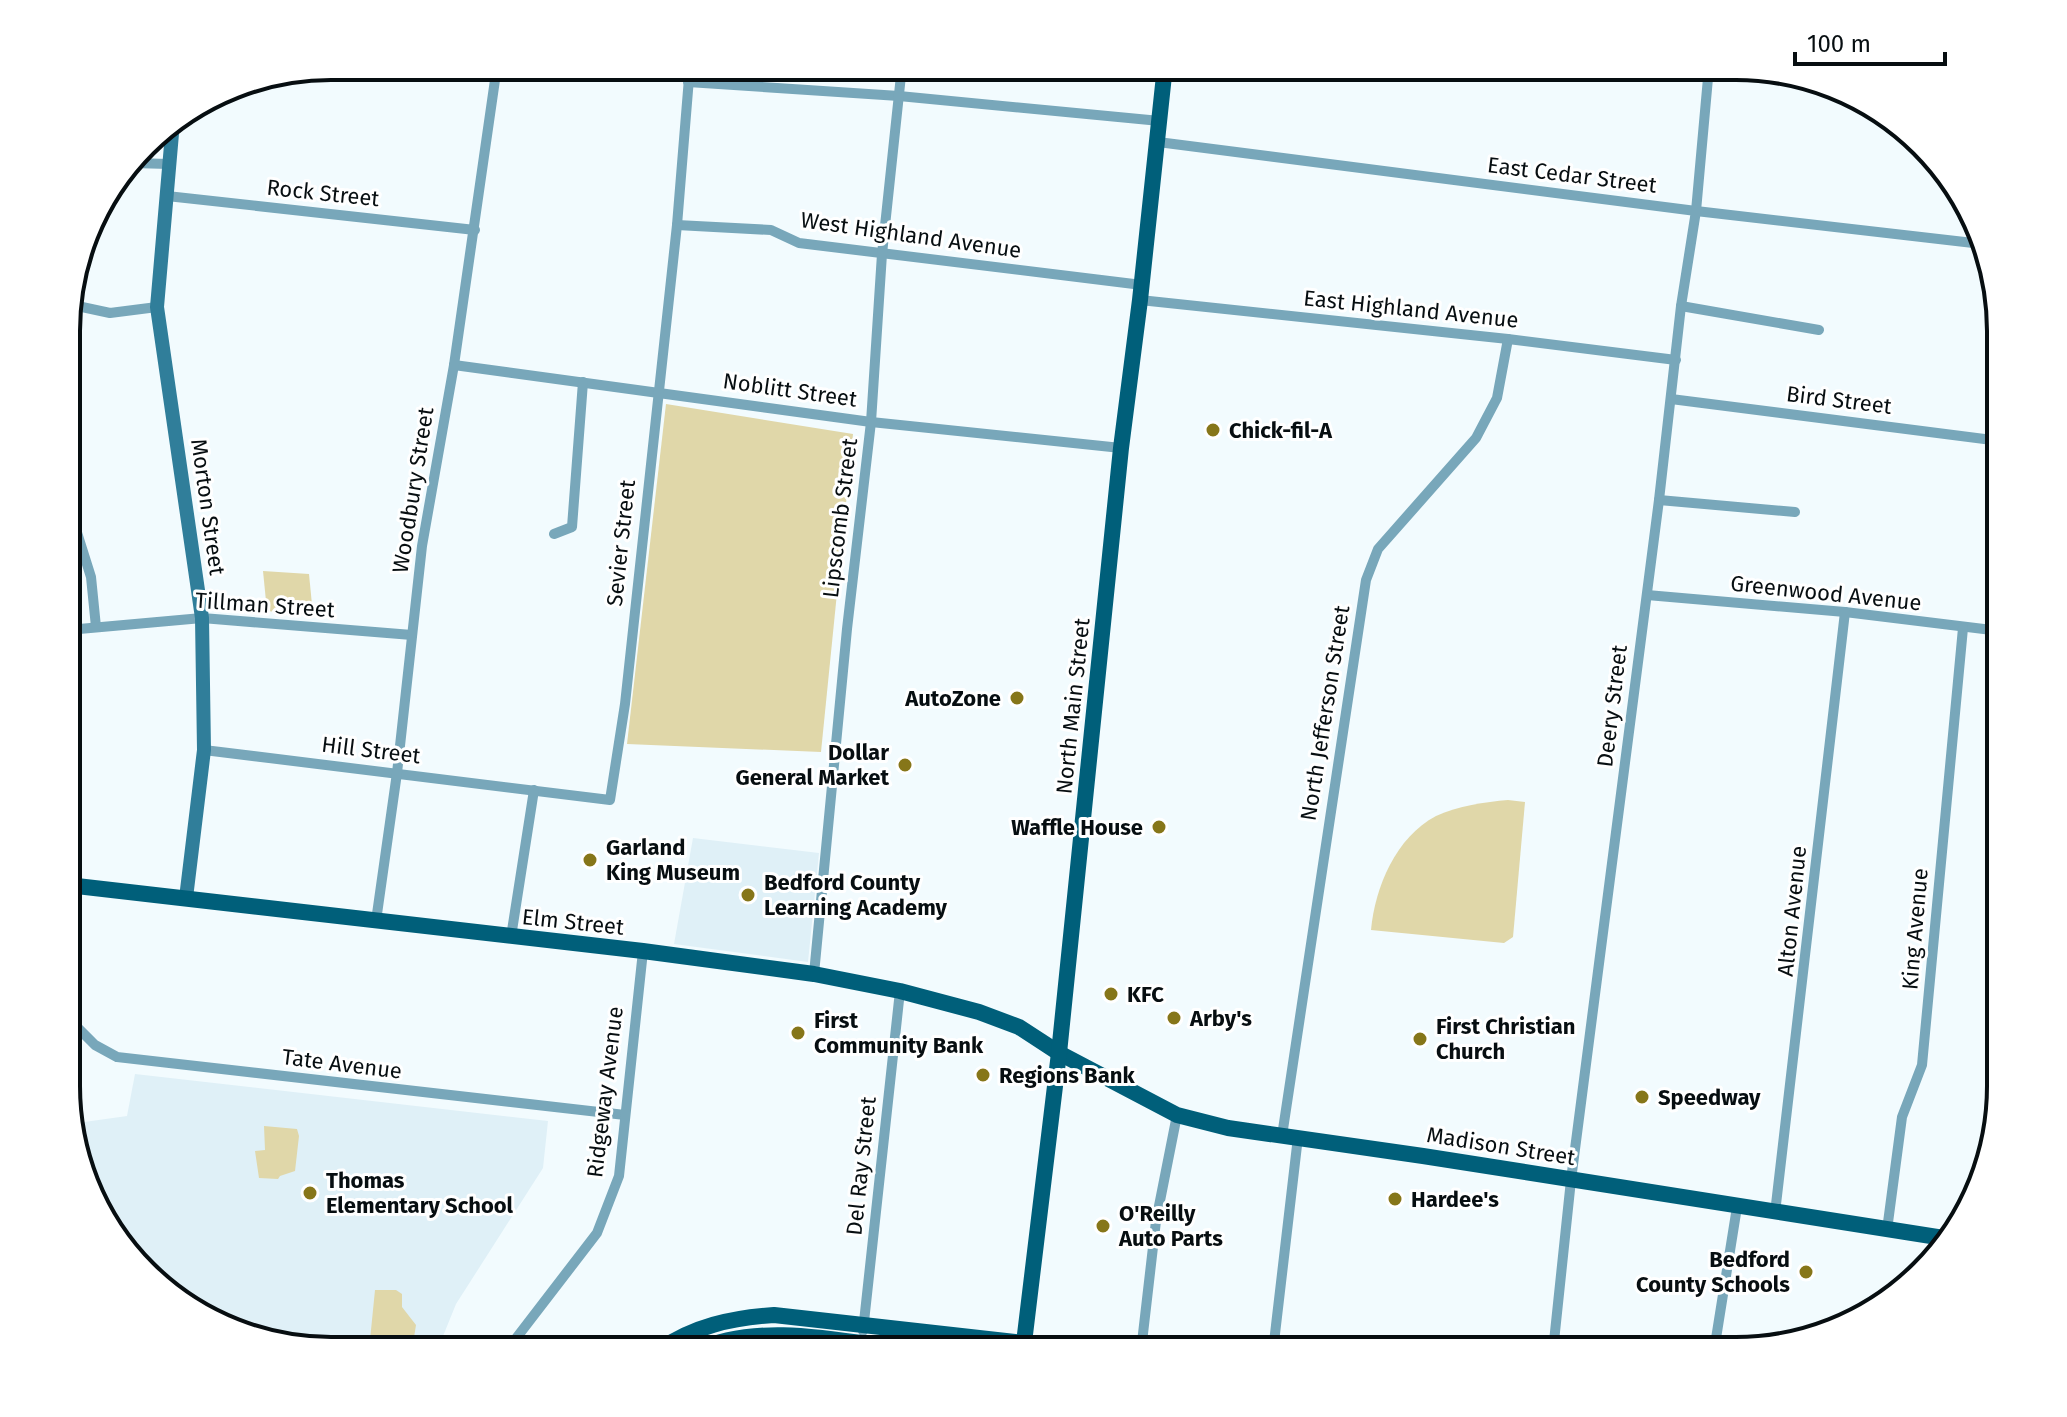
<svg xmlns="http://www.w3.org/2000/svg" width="2067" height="1417" font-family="'Fira Sans',sans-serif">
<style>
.built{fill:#dff0f7}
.green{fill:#e0d7a9}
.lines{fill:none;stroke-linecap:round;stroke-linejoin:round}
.street{stroke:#78a7ba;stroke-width:10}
.secondary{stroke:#307e9a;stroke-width:14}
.primary{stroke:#005f7a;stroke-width:16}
.poi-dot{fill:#867619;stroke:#fff;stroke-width:3}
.labels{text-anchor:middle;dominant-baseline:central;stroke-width:6;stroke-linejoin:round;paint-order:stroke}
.street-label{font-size:22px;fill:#070e11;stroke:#fff}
.poi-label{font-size:22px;font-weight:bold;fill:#070e11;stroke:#fff;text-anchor:start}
.rim{fill:none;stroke:#070e11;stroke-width:4}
</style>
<rect width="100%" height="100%" fill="#f2fbfe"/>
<g class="built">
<polygon points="693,838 819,853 808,962 674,944"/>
<polygon points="135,1074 548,1121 543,1168 456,1304 437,1351 314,1350 246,1337 170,1296 101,1218 70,1124 127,1116"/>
</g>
<g class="green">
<polygon points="666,404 853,434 821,752 627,744"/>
<polygon points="263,571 309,574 313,615 267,611"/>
<path d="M1508,800L1525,802L1513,937L1504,943L1371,930C1375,887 1396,837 1436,816C1458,806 1485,802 1508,800Z"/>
<polygon points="264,1126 297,1129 299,1136 295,1171 280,1176 278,1179 259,1178 255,1151 265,1150"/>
<polygon points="375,1290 396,1290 402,1294 402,1307 416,1325 412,1350 369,1350"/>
</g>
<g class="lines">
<g class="street">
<polyline points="688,82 899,96 1160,121"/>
<polyline points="1158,142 1696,211 1982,244"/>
<polyline points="133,163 169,164"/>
<polyline points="167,196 475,230"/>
<polyline points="677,225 771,230 799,243 1142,285"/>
<polyline points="1140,300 1508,339 1676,360"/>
<polyline points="68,304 110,313 157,307"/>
<polyline points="1681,306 1819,330"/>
<polyline points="454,365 871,422 1121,448"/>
<polyline points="1671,399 2000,441"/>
<polyline points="1659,500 1795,512"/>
<polyline points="68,504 91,577 96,627"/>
<polyline points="554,534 572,527 583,382"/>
<polyline points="1647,595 1845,612 2000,631"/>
<polyline points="68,630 202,618 412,635"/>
<polyline points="204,750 610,800 625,704 677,225 690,66"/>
<polyline points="376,921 397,773 422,546 454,365 497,66"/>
<polyline points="511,937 534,790"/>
<polyline points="814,974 847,629 871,422 882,254 902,66"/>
<polyline points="68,1018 95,1045 117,1057 625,1115"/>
<polyline points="1282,1136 1366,580 1378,549 1476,438 1497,398 1508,339"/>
<polyline points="1775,1213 1845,612"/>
<polyline points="1887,1230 1902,1117 1922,1065 1963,628"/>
<polyline points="863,1331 900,991"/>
<polyline points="510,1351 514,1341 597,1233 619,1176 643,951"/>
<polyline points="1141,1351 1156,1221 1177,1115"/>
<polyline points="1273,1351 1298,1137"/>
<polyline points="1553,1351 1571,1180 1659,500 1681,306 1696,211 1709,67"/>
<polyline points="1714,1351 1737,1207"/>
</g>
<polyline class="secondary" points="173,122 157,307 202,618 204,750 186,898"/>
<g class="primary">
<polyline points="68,885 643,951 814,974 900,991 979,1012 1019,1027 1059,1053 1177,1115 1228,1128 1423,1156 1950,1239"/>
<path d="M658,1351C693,1326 732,1318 774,1315L1024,1343"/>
<path d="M697,1351C760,1320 849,1343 916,1351"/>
<polyline points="1023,1351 1059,1053 1121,448 1140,300 1165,66"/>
</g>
</g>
<g class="poi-dot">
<circle cx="1213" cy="430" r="8"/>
<circle cx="1017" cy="698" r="8"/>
<circle cx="905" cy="765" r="8"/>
<circle cx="1159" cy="827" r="8"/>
<circle cx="590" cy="860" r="8"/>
<circle cx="748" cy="895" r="8"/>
<circle cx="1111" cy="994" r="8"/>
<circle cx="1174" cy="1018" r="8"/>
<circle cx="798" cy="1033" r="8"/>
<circle cx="1420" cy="1039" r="8"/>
<circle cx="983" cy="1075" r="8"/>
<circle cx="1642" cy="1097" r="8"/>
<circle cx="310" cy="1193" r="8"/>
<circle cx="1395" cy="1199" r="8"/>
<circle cx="1103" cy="1226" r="8"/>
<circle cx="1806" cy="1272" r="8"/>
</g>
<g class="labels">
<g class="street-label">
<text transform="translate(1572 175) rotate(7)">East Cedar Street</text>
<text transform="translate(323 193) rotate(6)">Rock Street</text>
<text transform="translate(911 235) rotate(8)">West Highland Avenue</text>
<text transform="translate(1411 309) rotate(6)">East Highland Avenue</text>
<text transform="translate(790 390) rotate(8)">Noblitt Street</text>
<text transform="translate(1839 400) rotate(7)">Bird Street</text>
<text transform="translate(413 490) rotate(-81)">Woodbury Street</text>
<text transform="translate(208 507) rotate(82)">Morton Street</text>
<text transform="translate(840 518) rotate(-83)">Lipscomb Street</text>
<text transform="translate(621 543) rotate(-84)">Sevier Street</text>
<text transform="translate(1826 593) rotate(6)">Greenwood Avenue</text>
<text transform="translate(265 605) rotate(4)">Tillman Street</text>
<text transform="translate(1073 706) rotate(-84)">North Main Street</text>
<text transform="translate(1612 706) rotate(-83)">Deery Street</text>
<text transform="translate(1325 713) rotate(-81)">North Jefferson Street</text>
<text transform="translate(371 750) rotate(7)">Hill Street</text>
<text transform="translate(1792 911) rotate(-84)">Alton Avenue</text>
<text transform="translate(573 922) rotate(6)">Elm Street</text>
<text transform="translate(1915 929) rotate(-85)">King Avenue</text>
<text transform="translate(342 1064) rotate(7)">Tate Avenue</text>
<text transform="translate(605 1092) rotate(-83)">Ridgeway Avenue</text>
<text transform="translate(1501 1146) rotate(9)">Madison Street</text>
<text transform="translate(861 1166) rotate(-84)">Del Ray Street</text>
</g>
<g class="poi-label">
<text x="1229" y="430">Chick-fil-A</text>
<text x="1001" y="698" text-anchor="end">AutoZone</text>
<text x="889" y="752" text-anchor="end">Dollar<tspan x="889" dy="25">General Market</tspan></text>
<text x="1143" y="827" text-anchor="end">Waffle House</text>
<text x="606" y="847">Garland<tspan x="606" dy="25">King Museum</tspan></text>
<text x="764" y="882">Bedford County<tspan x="764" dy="25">Learning Academy</tspan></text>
<text x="1127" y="994">KFC</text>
<text x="1190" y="1018">Arby's</text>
<text x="814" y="1020">First<tspan x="814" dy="25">Community Bank</tspan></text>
<text x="1436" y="1026">First Christian<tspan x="1436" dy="25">Church</tspan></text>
<text x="999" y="1075">Regions Bank</text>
<text x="1658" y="1097">Speedway</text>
<text x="326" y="1180">Thomas<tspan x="326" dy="25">Elementary School</tspan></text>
<text x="1411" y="1199">Hardee's</text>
<text x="1119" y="1213">O'Reilly<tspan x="1119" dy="25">Auto Parts</tspan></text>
<text x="1790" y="1259" text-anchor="end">Bedford<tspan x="1790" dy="25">County Schools</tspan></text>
</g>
</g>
<path d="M0 0H2067V1417H0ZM331 80H1736A251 251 0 0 1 1987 331V1086A251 251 0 0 1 1736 1337H331A251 251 0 0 1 80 1086V331A251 251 0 0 1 331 80Z" fill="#fff" fill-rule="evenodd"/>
<path class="rim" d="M331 80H1736A251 251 0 0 1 1987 331V1086A251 251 0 0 1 1736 1337H331A251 251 0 0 1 80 1086V331A251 251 0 0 1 331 80Z"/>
<path d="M1795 52v12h150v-12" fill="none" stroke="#070e11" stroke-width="4"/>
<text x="1807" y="52" font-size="24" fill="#070e11" stroke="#ffffff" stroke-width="6" paint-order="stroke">100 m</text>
</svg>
